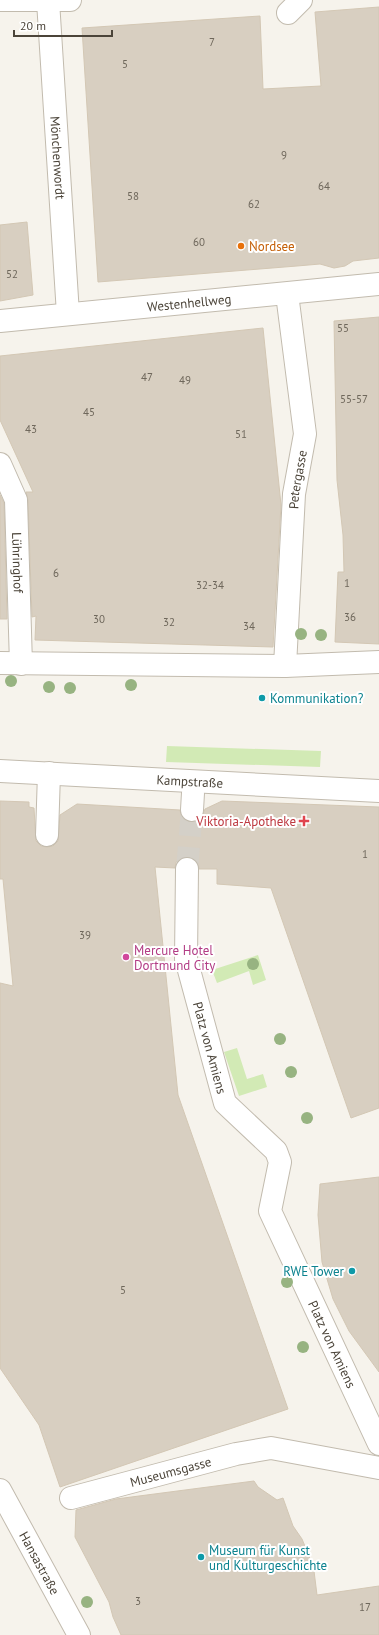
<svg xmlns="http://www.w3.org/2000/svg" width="379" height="1635" font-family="'PT Sans',sans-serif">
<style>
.green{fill:#d2eab5}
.building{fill:#d8cfc1;stroke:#d3c7b4}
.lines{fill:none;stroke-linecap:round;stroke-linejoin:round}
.minor-tunnel{stroke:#d4d0c8;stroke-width:22;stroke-dasharray:22 11;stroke-linecap:butt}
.minor-casing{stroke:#c2bbae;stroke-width:24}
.minor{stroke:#fff;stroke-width:22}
.tree{fill:#97b381}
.food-dot{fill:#e8710a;stroke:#fff;stroke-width:1.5}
.culture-dot{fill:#0f9aa8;stroke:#fff;stroke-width:1.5}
.health-dot{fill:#e0444e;stroke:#fff;stroke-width:1.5}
.hotel-dot{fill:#d1479c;stroke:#fff;stroke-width:1.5}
.labels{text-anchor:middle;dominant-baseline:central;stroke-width:4;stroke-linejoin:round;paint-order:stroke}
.number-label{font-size:11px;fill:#6e675b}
.street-label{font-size:13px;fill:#4b4439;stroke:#fff}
.food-label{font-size:13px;fill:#c56008;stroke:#fff;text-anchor:start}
.culture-label{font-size:13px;fill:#0d838f;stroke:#fff;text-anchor:start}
.health-label{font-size:13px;fill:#be3a42;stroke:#fff;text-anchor:end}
.hotel-label{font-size:13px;fill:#b23c85;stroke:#fff;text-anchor:start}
</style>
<rect width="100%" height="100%" fill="#f6f3ec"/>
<g class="green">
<polygon points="167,746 321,751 320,767 166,762"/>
<polygon points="258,955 266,980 253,985 249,971 217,983 212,970"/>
<polygon points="237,1048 247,1079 263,1074 267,1087 239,1096 224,1052"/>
</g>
<g class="building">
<polygon points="379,7 379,258 353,261 345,266 334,268 320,264 297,266 98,282 82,28 260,16 263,89 321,86 315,12"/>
<polygon points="27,222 33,295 0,301 0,225"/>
<polygon points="379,317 379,644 335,642 338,572 344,572 343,535 337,480 334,321"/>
<polygon points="263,328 281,505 273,647 35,640 36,616 32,617 28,500 26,492 33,492 0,420 0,356"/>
<polygon points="0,495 4,503 7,619 0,619"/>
<polygon points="0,801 29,802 29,807 34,808 36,841 41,846 47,847 53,846 58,841 60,815 77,804 180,810 181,815 185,820 192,822 198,821 202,817 205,809 222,801 379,807 379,1108 351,1118 271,888 217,884 217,869 199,869 198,863 193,858 188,857 181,858 176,862 175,868 155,867 178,1095 288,1409 60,1487 39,1425 0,1368 0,983 13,986 3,879 0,879"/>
<polygon points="379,1177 379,1372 349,1331 333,1299 322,1262 318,1215 320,1184"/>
<polygon points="254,1481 258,1487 277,1500 283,1498 293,1526 302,1539 309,1556 314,1571 317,1595 379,1586 379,1635 121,1635 113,1617 109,1602 75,1537 76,1510 116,1499"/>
</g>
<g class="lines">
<polyline class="minor-tunnel" points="187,869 192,810"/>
<g class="minor-casing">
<g id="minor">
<polyline points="0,0 70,0"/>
<path id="s1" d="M48,1L68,314"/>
<polyline points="288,13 301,0"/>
<path id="s2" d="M0,321L379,284"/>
<path id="s3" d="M0,464L16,500L21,664"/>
<polyline points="0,663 285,666 379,662"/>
<path id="s4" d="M285,666L294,494L305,434L287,294"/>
<path id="s5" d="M0,771L379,791"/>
<polyline points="192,810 193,793"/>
<polyline points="47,835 49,773"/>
<path id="s6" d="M187,869L186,959L225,1103L276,1151L280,1162L270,1211L379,1444"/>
<path id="s7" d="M0,1490L79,1635"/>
<path id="s8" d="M71,1498L236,1454L271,1448L379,1468"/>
</g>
</g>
<use href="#minor" class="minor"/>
</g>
<g class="tree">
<circle cx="301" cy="634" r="6"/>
<circle cx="321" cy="635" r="6"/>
<circle cx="11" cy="681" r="6"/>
<circle cx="131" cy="685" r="6"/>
<circle cx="49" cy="687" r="6"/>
<circle cx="70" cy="688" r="6"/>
<circle cx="253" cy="964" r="6"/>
<circle cx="280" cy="1039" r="6"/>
<circle cx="291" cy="1072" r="6"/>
<circle cx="307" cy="1118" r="6"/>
<circle cx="287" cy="1282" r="6"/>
<circle cx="303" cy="1347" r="6"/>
<circle cx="87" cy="1602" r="6"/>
</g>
<circle class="food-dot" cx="241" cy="246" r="4"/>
<g class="culture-dot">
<circle cx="262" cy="698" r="4"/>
<circle cx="352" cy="1271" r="4"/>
<circle cx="201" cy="1557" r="4"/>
</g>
<path class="health-dot" d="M302 815h4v4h4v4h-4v4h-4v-4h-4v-4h4z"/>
<circle class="hotel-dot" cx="126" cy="957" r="4"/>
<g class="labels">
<g class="number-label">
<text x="212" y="42">7</text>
<text x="125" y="64">5</text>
<text x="284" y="155">9</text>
<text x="324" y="186">64</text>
<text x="133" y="196">58</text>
<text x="254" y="204">62</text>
<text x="199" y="242">60</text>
<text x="12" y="274">52</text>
<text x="343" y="328">55</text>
<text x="147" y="377">47</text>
<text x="185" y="380">49</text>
<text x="354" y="399">55-57</text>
<text x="89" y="412">45</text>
<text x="31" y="429">43</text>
<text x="241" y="434">51</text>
<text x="56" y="573">6</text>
<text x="347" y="583">1</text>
<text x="210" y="585">32-34</text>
<text x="350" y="617">36</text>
<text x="99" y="619">30</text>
<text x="169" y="622">32</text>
<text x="249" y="626">34</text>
<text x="365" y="854">1</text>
<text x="85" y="935">39</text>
<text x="123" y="1290">5</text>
<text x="138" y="1601">3</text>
<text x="365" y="1607">17</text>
</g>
<g class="street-label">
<text stroke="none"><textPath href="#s1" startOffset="157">Mönchenwordt</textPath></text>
<text stroke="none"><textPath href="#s2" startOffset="190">Westenhellweg</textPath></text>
<text stroke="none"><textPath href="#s4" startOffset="187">Petergasse</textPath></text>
<text stroke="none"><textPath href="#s3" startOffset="102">Lühringhof</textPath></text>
<text stroke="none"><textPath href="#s5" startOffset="190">Kampstraße</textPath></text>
<text stroke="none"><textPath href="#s6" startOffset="182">Platz von Amiens</textPath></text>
<text stroke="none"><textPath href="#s6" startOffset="518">Platz von Amiens</textPath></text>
<text stroke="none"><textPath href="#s8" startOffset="103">Museumsgasse</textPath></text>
<text stroke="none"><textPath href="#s7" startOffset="83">Hansastraße</textPath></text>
</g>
<g class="food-label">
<text x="249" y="246">Nordsee</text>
</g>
<g class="culture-label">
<text x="270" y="698">Kommunikation?</text>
<text x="344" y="1271" text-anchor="end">RWE Tower</text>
<text x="209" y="1550">Museum für Kunst<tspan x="209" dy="15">und Kulturgeschichte</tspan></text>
</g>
<g class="health-label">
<text x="296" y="821">Viktoria-Apotheke</text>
</g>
<g class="hotel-label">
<text x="134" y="950">Mercure Hotel<tspan x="134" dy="15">Dortmund City</tspan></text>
</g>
</g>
<path d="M14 30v6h98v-6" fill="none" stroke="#4b4439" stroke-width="2"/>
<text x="20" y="30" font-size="12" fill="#4b4439" stroke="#ffffff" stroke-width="3" paint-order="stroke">20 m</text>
</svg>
